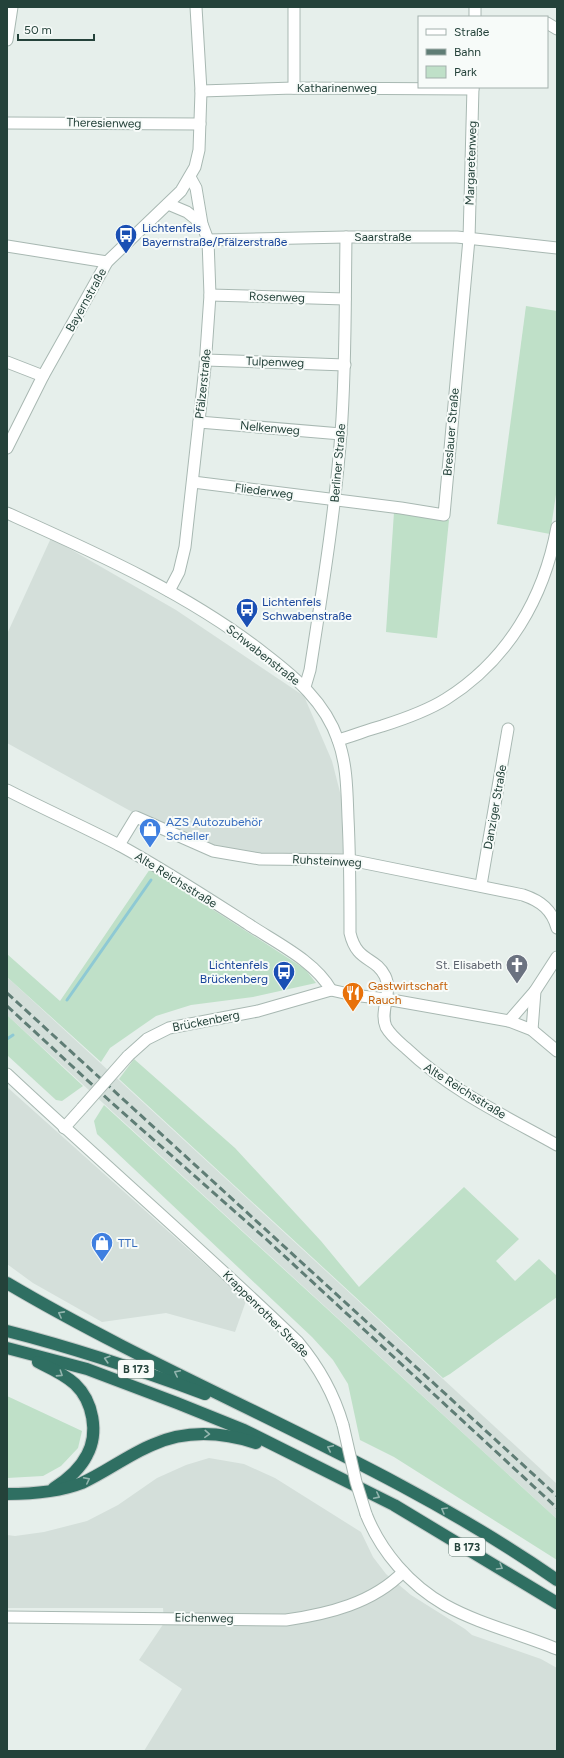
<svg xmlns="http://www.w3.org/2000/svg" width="564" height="1758" font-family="Figtree,sans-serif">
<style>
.built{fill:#d4dfda}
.green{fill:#bfe0c8}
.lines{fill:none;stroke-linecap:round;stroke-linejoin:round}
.stream{stroke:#8ec9d4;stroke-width:3}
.street-casing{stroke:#a8b8b2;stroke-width:13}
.highway-casing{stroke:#c2cac8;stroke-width:14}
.street{stroke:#fff;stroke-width:11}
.highway{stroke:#2f6f62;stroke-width:12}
.rail{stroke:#5f7d75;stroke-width:3;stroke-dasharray:8 4;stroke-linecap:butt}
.street-bridge-casing{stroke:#a8b8b2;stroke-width:13;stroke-linecap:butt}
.street-bridge{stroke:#fff;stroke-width:11}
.oneway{stroke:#93b5ae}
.labels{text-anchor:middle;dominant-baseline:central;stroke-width:4;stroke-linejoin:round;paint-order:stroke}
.shield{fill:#f7fbf9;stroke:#637a73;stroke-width:1}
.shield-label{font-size:11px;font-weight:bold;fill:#24423a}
.street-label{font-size:12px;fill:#24423a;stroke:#f7fbf9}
.transit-label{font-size:12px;fill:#164399;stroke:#f7fbf9;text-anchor:start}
.shop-label{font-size:12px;fill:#366cbe;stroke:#f7fbf9;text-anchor:start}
.worship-label{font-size:12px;fill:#5b616d;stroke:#f7fbf9;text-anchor:end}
.food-label{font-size:12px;fill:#c56008;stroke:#f7fbf9;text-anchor:start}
</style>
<rect width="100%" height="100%" fill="#e6efeb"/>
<g class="built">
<polygon points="51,538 176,610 304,696 332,761 341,796 343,853 256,855 223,850 145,819 7,743 7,634"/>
<polygon points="7,977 557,1484 557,1519 7,1015"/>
<polygon points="7,1087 246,1301 235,1332 166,1313 102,1322 33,1283 7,1264"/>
<polygon points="209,1458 244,1464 275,1478 361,1532 373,1557 386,1574 411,1595 465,1629 472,1635 541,1659 557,1668 557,1751 144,1751 182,1689 139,1660 164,1623 163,1608 7,1608 7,1535 15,1536 44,1532 87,1521 118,1505 157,1478 186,1465"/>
</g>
<g class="green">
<polygon points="526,306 557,311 557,488 550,534 497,524"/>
<polygon points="394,512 449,520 437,638 386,632"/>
<polygon points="150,869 305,969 316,983 253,997 191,1005 156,1016 110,1048 101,1062 7,977 7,954 60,1001"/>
<polygon points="7,1015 83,1086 62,1101 56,1100 7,1055"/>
<polygon points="134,1059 235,1148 321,1241 359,1287 464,1187 519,1239 496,1261 515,1281 539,1259 557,1276 557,1297 450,1374 443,1378 119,1079"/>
<polygon points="104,1105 557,1519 557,1560 394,1457 360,1440 348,1384 333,1360 312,1337 97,1134 94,1121"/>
<polygon points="7,1396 82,1431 78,1448 61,1466 43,1476 7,1478"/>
</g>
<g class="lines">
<g class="stream">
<polyline points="67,1000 151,880"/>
<polyline points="7,1039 13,1035"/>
</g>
<g class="street-casing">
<g id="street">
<polyline points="294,7 294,88"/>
<polyline points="475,17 475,7"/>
<polyline points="547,23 557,29"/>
<polyline points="7,40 12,7"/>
<polyline points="201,91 294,88 473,89"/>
<polyline points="7,123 200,124"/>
<polyline points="168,204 187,212 202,224"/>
<polyline points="208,240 346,237 457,237 557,248"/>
<polyline points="7,246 107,262"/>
<polyline points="210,295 345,299"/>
<polyline points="206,360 345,365"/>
<polyline points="7,362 43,376"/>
<polyline points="199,422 341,434"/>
<polyline points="7,448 43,376 107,262 181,191 195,167 199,150 201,91 196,7"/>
<polyline points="193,482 401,508 444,515 469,239 473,87"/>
<path d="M7,513C96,553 187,593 265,654C295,677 325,702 338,740C347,764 347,792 348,818C350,856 350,894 350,933C357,963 375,956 385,976C393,992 379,1011 386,1027C391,1036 399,1042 407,1049C450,1090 505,1116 557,1145"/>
<polyline points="169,591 179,572 185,547 205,367 210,295 208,240 202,224 196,188 190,177"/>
<path d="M305,687L310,670C322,592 335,513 341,433C346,368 345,303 346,237"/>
<path d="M338,740C353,736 367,730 382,726C404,719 427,711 446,699C508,660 544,598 557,527"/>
<path d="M7,790C44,809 82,826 119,845C163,869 206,897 248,924C275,942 315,961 331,990"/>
<path d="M119,845L136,817L213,851L260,859L350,860L523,895C541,901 552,910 557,928"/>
<polyline points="481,885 508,729"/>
<polyline points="509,1021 535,991"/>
<polyline points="532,1030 535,991 557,957"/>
<polyline points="128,1056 147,1039 169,1028 258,1011 331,990 353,995 386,999 509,1021 532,1030 557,1051"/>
<path d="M7,1074C103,1164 203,1250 298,1342C319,1367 334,1394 343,1425"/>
<polyline points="64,1128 82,1108"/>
<path d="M366,1514C381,1552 410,1585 445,1605C479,1624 521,1634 557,1649"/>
<path d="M7,1617L286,1620C328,1614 373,1603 403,1572"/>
</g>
</g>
<g class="highway-casing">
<g id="highway">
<path d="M7,1283C186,1389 385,1460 557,1580"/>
<path d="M7,1331C74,1348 140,1370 205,1394"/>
<polyline points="7,1348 87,1369 177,1403 244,1430 394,1505 557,1603"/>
<path d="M38,1362C50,1368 64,1374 75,1384C93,1401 99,1433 87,1455C80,1469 67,1480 54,1488"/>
<path d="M7,1494C31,1494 59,1492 82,1483C106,1472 128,1455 152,1445C185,1430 222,1432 256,1443"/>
</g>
</g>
<use href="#street" class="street"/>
<use href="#highway" class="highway"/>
<g class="rail">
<polyline points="7,993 557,1496"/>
<polyline points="7,1006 112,1103 266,1239 557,1508"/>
</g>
<g class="street-bridge-casing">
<g id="street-bridge">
<polyline points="82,1108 128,1056"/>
<polyline points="343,1425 356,1482 366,1514"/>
</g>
</g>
<use href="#street-bridge" class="street-bridge"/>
</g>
<defs><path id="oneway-chevron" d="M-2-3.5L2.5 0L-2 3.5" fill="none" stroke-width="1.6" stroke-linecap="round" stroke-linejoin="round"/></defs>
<g class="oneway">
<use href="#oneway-chevron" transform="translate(61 1314) rotate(-152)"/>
<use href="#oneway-chevron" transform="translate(107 1359) rotate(-163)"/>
<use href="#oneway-chevron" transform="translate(177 1373) rotate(-153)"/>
<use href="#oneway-chevron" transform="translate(60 1374) rotate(33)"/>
<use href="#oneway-chevron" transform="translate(207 1434) rotate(3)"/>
<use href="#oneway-chevron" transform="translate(330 1448) rotate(-155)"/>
<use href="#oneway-chevron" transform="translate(87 1480) rotate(-27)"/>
<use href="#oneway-chevron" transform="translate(377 1496) rotate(27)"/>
<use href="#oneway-chevron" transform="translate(444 1510) rotate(-150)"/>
<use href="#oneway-chevron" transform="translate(500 1567) rotate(31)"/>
</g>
<defs>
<g id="bus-pin" transform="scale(1.15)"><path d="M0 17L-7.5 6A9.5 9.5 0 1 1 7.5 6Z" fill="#1a4fb4" stroke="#f7fbf9"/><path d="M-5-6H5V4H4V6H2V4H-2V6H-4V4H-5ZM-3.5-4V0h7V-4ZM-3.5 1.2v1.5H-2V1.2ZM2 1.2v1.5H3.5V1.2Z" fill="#fff"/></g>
<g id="shop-pin" transform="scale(1.15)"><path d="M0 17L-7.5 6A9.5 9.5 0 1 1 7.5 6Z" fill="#3f7fe0" stroke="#f7fbf9"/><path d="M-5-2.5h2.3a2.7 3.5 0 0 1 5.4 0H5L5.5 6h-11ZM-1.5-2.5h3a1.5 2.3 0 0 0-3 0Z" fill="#fff"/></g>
<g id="church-pin" transform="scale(1.15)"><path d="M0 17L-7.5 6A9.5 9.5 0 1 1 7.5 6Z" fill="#6b7280" stroke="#f7fbf9"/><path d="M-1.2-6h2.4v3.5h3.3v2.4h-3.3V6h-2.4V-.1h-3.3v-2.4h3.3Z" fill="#fff"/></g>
<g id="restaurant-pin" transform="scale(1.15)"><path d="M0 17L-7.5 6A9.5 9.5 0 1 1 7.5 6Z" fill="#e8710a" stroke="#f7fbf9"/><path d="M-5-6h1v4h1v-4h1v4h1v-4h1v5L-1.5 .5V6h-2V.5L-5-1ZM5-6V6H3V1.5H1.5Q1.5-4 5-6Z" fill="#fff"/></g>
</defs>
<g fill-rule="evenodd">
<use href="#bus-pin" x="126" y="235"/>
<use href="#bus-pin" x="247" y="609"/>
<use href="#shop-pin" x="150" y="829"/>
<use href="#church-pin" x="517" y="965"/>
<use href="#bus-pin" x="284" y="972"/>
<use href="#restaurant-pin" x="353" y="993"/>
<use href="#shop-pin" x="102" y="1243"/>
</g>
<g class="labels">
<g class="shield">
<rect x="118" y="1360" width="36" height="18" rx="3"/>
<rect x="449" y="1538" width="36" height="18" rx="3"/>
</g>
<g class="shield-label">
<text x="136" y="1369">B 173</text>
<text x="467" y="1547">B 173</text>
</g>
<g class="street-label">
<text x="337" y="88">Katharinenweg</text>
<text transform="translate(104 123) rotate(1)">Theresienweg</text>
<text transform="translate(471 163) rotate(-88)">Margaretenweg</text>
<text x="383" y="237">Saarstraße</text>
<text transform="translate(277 297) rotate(2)">Rosenweg</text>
<text transform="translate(86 300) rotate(-61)">Bayernstraße</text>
<text transform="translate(275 362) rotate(2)">Tulpenweg</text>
<text transform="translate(203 384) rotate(-84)">Pfälzerstraße</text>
<text transform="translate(270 428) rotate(5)">Nelkenweg</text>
<text transform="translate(451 432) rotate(-85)">Breslauer Straße</text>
<text transform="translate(338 463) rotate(-85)">Berliner Straße</text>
<text transform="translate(264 491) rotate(7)">Fliederweg</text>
<text transform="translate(263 655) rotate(38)">Schwabenstraße</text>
<text transform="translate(495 807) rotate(-80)">Danziger Straße</text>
<text transform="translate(327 861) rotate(3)">Ruhsteinweg</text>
<text transform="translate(176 880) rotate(32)">Alte Reichsstraße</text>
<text transform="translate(206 1021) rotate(-11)">Brückenberg</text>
<text transform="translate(465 1091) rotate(32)">Alte Reichsstraße</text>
<text transform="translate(266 1314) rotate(45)">Krappenrother Straße</text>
<text transform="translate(204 1618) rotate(1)">Eichenweg</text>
</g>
<g class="transit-label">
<text x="142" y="228">Lichtenfels<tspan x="142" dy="14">Bayernstraße/Pfälzerstraße</tspan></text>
<text x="262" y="602">Lichtenfels<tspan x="262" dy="14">Schwabenstraße</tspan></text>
<text x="268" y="965" text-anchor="end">Lichtenfels<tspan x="268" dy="14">Brückenberg</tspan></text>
</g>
<g class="shop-label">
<text x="166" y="822">AZS Autozubehör<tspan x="166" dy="14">Scheller</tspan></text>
<text x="118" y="1243">TTL</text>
</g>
<g class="worship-label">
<text x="502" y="965">St. Elisabeth</text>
</g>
<g class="food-label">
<text x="368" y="986">Gastwirtschaft<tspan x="368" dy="14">Rauch</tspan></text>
</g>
</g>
<rect width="564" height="1758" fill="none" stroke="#24423a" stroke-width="16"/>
<rect x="418" y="16" width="130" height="72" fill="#f7fbf9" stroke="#a3b1ad"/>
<rect x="426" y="29" width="20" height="6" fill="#ffffff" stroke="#a3b1ad"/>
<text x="454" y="36" font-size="12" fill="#24423a">Straße</text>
<rect x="426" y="49" width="20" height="6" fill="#5f7d75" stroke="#a3b1ad"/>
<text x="454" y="56" font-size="12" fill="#24423a">Bahn</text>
<rect x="426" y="66" width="20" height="12" fill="#bfe0c8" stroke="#a3b1ad"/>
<text x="454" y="76" font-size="12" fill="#24423a">Park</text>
<path d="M18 34v6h76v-6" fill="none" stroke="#24423a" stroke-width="2"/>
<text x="24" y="34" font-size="12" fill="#24423a" stroke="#f7fbf9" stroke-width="3" paint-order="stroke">50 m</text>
</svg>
